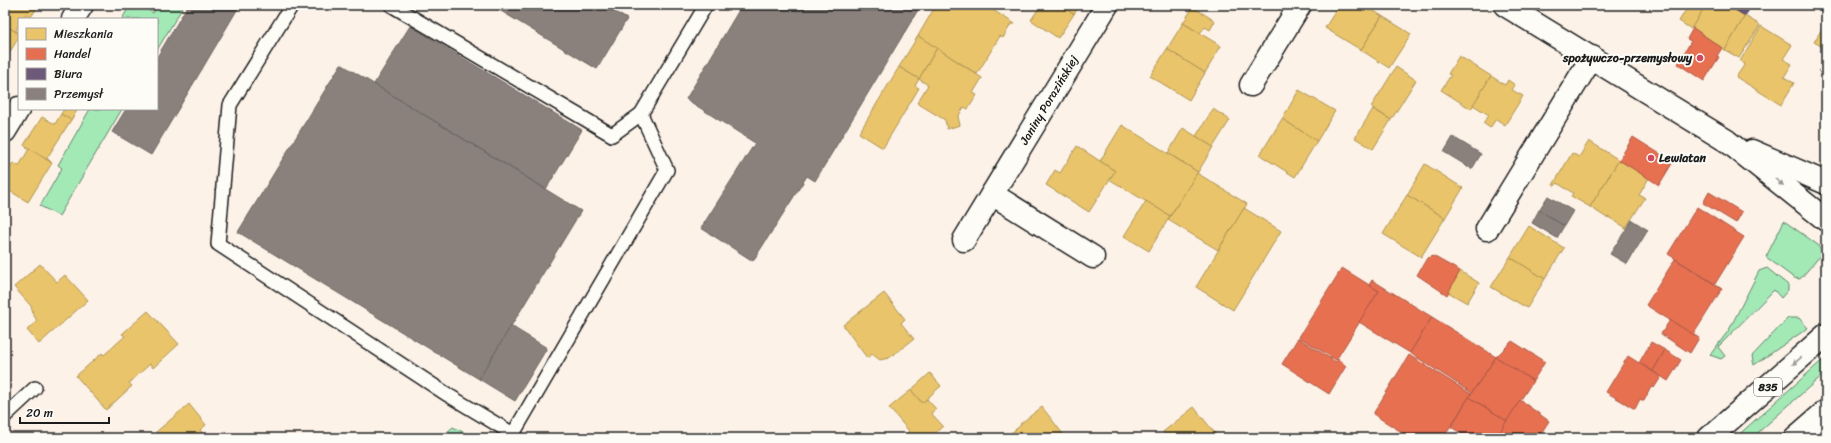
<svg xmlns="http://www.w3.org/2000/svg" width="1831" height="443" font-family="Sriracha,sans-serif">
<style>
.green{fill:#a2e9b6;stroke:#5f8269}
.homes{fill:#e9c46a;stroke:#ac9253}
.shops{fill:#e76f51;stroke:#aa5641}
.offices{fill:#6d597a;stroke:#55475e}
.industry{fill:#8a817c;stroke:#69635f}
.lines{fill:none;stroke-linecap:round;stroke-linejoin:round}
.service-casing{stroke:#1c1c1c;stroke-width:16}
.minor-casing{stroke:#1c1c1c;stroke-width:25}
.primary-casing{stroke:#1c1c1c;stroke-width:25}
.service{stroke:#fdfcf7;stroke-width:13}
.minor{stroke:#fdfcf7;stroke-width:22}
.primary{stroke:#fdfcf7;stroke-width:22}
.oneway{fill:#989794}
.poi-dot{fill:#d1495b;stroke:#fdfcf7;stroke-width:1.5}
.labels{text-anchor:middle;dominant-baseline:central;stroke-width:4;stroke-linejoin:round;paint-order:stroke}
.shield{fill:#fdfcf7;stroke:#605f5e;stroke-width:1}
.shield-label{font-size:11px;font-weight:bold;fill:#1c1c1c}
.poi-label{font-size:12px;font-weight:bold;fill:#1c1c1c;stroke:#fdfcf7;text-anchor:end}
.street-label{font-size:12px;fill:#1c1c1c;stroke:#fdfcf7}
</style>
<rect width="100%" height="100%" fill="#fdf2e8"/>
<filter id="ink" filterUnits="userSpaceOnUse"><feTurbulence type="fractalNoise" baseFrequency=".025" numOctaves="2"/><feDisplacementMap in="SourceGraphic" scale="8" xChannelSelector="R" yChannelSelector="G"/><feConvolveMatrix kernelMatrix="1 2 1 2 8 2 1 2 1" color-interpolation-filters="sRGB"/></filter>
<g filter="url(#ink)">
<g class="green">
<polygon points="130,5 140,5 153,13 158,5 184,5 157,50 157,19 122,19"/>
<polygon points="90,109 122,109 59,216 40,206 62,168 58,165"/>
<polygon points="1784,221 1818,245 1822,254 1800,279 1794,278 1766,257"/>
<polygon points="1767,268 1788,285 1788,290 1781,298 1774,290 1718,347 1725,356 1721,359 1710,355 1729,330 1759,271"/>
<polygon points="1788,318 1799,318 1808,328 1754,365 1752,356"/>
<polygon points="1826,357 1826,372 1752,438 1735,438"/>
<polygon points="453,427 475,438 440,438"/>
</g>
<g class="homes">
<polygon points="5,5 39,5 31,17 26,14 23,19 19,19 19,25 16,30 19,34 5,25"/>
<polygon points="936,5 985,5 1015,24 1011,24 1003,38 1000,36 977,74 918,36"/>
<polygon points="1041,5 1059,5 1074,14 1058,38 1031,20"/>
<polygon points="1059,5 1080,5 1074,14"/>
<polygon points="1339,5 1364,5 1382,16 1361,50 1325,28"/>
<polygon points="1689,5 1702,5 1705,7 1691,29 1679,21"/>
<polygon points="1706,5 1727,5 1745,16 1725,50 1692,27"/>
<polygon points="1193,7 1215,21 1210,30 1205,27 1200,33 1183,23"/>
<polygon points="1382,16 1411,34 1389,68 1361,50"/>
<polygon points="1745,16 1760,25 1739,58 1725,50"/>
<polygon points="1826,22 1826,49 1814,42"/>
<polygon points="1183,23 1221,46 1205,73 1167,49"/>
<polygon points="5,25 19,34 19,37 5,60"/>
<polygon points="1761,26 1792,45 1783,59 1792,64 1784,77 1794,83 1781,105 1736,77 1745,64 1740,61"/>
<polygon points="918,36 937,48 919,79 899,67"/>
<polygon points="937,48 982,78 973,93 977,95 968,109 964,107 958,117 960,125 947,129 945,120 917,103 928,85 919,79"/>
<polygon points="1167,49 1205,73 1189,100 1150,76"/>
<polygon points="1459,56 1491,76 1471,109 1441,90 1451,75 1448,74"/>
<polygon points="899,67 919,79 915,86 919,88 883,148 859,133"/>
<polygon points="1396,67 1416,80 1391,120 1371,107"/>
<polygon points="1491,76 1505,85 1508,80 1515,85 1512,90 1523,96 1505,125 1496,119 1490,128 1483,123 1489,115 1473,105"/>
<polygon points="1299,90 1335,111 1317,141 1282,119"/>
<polygon points="64,109 78,109 71,120 61,114"/>
<polygon points="1213,109 1230,120 1213,147 1196,136"/>
<polygon points="1373,109 1391,120 1373,149 1355,138"/>
<polygon points="61,114 71,120 47,158 52,163 24,145 42,117 55,124"/>
<polygon points="1282,119 1317,141 1295,177 1260,155"/>
<polygon points="1122,125 1198,172 1170,216 1109,179 1115,171 1100,161"/>
<polygon points="1183,128 1213,147 1198,172 1168,153"/>
<polygon points="1589,141 1619,160 1590,207 1571,196 1573,193 1557,183 1555,186 1553,185 1572,153 1579,157"/>
<polygon points="24,145 52,163 28,202 5,188 5,176 13,163 19,166 29,149"/>
<polygon points="1077,146 1115,171 1089,212 1046,185 1055,170 1060,173"/>
<polygon points="1619,160 1649,178 1639,195 1645,198 1625,229 1625,227 1608,217 1607,218 1590,207"/>
<polygon points="1425,164 1463,188 1445,218 1407,195"/>
<polygon points="1197,173 1247,204 1218,250 1168,220"/>
<polygon points="1407,195 1445,218 1421,257 1383,234"/>
<polygon points="1146,201 1170,216 1149,251 1124,236"/>
<polygon points="1244,208 1281,231 1233,310 1196,287"/>
<polygon points="1529,226 1564,248 1545,279 1510,257"/>
<polygon points="1510,257 1545,279 1527,308 1491,287"/>
<polygon points="40,264 57,282 65,275 88,300 39,344 27,330 37,321 33,314 31,306 14,287"/>
<polygon points="1460,271 1479,283 1467,303 1448,292"/>
<polygon points="884,293 905,319 901,323 914,339 889,358 880,360 872,354 867,358 843,325"/>
<polygon points="148,311 179,344 153,368 150,364 129,383 132,386 106,410 76,376 102,353 104,355 125,336 122,334"/>
<polygon points="930,373 941,386 922,403 911,390"/>
<polygon points="911,390 922,403 927,399 936,409 931,413 943,426 930,438 903,438 909,431 889,408"/>
<polygon points="189,404 206,425 200,430 206,437 207,435 210,438 161,438 156,432"/>
<polygon points="1042,407 1066,438 1005,438 1021,425 1020,424"/>
<polygon points="1194,407 1218,437 1168,438 1163,432"/>
</g>
<g class="shops">
<polygon points="1693,28 1722,48 1717,56 1719,57 1704,81 1678,64 1691,41 1687,39"/>
<polygon points="1826,60 1826,76 1819,71"/>
<polygon points="1633,137 1673,162 1659,185 1619,160"/>
<polygon points="1709,192 1742,212 1736,223 1703,203"/>
<polygon points="1697,207 1744,237 1715,284 1668,254"/>
<polygon points="1433,256 1460,271 1447,295 1417,275 1427,258"/>
<polygon points="1675,259 1722,289 1693,335 1646,305"/>
<polygon points="1342,268 1379,291 1336,360 1299,337"/>
<polygon points="1372,280 1432,317 1410,353 1359,322 1379,291 1369,285"/>
<polygon points="1432,317 1496,357 1472,393 1410,353"/>
<polygon points="1670,320 1699,338 1690,353 1661,334"/>
<polygon points="1298,338 1336,362 1338,359 1346,366 1329,394 1282,364"/>
<polygon points="1512,341 1545,362 1533,381 1496,357"/>
<polygon points="1651,342 1665,350 1653,371 1639,363"/>
<polygon points="1665,350 1681,360 1668,381 1653,371"/>
<polygon points="1409,355 1471,394 1443,438 1411,438 1373,414"/>
<polygon points="1628,356 1661,377 1654,388 1651,387 1644,401 1640,399 1635,409 1606,392"/>
<polygon points="1496,357 1533,381 1507,421 1469,397"/>
<polygon points="1469,397 1507,421 1496,438 1469,438 1451,427"/>
<polygon points="1520,400 1549,421 1538,438 1496,438"/>
</g>
<polygon class="offices" points="1727,5 1752,5 1745,16"/>
<g class="industry">
<polygon points="188,5 240,5 151,155 112,132 126,109 157,109 157,57"/>
<polygon points="491,5 603,5 627,19 597,69"/>
<polygon points="742,5 921,5 815,181 807,176 753,261 701,228 755,143 686,99"/>
<polygon points="410,26 582,130 546,189 374,84"/>
<polygon points="341,64 581,211 479,379 238,232"/>
<polygon points="1453,137 1481,154 1472,169 1444,152"/>
<polygon points="1548,196 1573,211 1564,226 1539,210"/>
<polygon points="1539,210 1564,226 1557,238 1532,223"/>
<polygon points="1632,220 1648,230 1627,264 1610,254"/>
<polygon points="511,326 547,348 515,401 479,379"/>
</g>
<g class="lines">
<g class="service-casing">
<g id="service">
<polyline points="292,5 230,105 218,244 448,395 513,434 667,170 641,114 706,5"/>
<polyline points="391,5 612,135 641,114"/>
<polyline points="5,416 35,388"/>
</g>
</g>
<g class="minor-casing">
<g id="minor">
<polyline points="1505,5 1727,141 1826,220"/>
<polyline points="73,19 82,5"/>
<polyline points="1251,85 1300,5"/>
<polyline points="5,131 19,108"/>
<polyline points="1752,151 1826,183"/>
<polyline points="992,194 1093,257"/>
<polyline points="1487,229 1592,57"/>
<polyline points="964,240 1107,5"/>
</g>
</g>
<g class="primary-casing">
<g id="primary">
<polyline points="1709,438 1826,335"/>
<polyline points="1795,438 1826,411"/>
</g>
</g>
<use href="#service" class="service"/>
<use href="#minor" class="minor"/>
<use href="#primary" class="primary"/>
</g>
<defs><path id="oneway-solid" d="M-6-.8H1V-3.2L6.5 0L1 3.2V.8H-6Z"/></defs>
<g class="oneway">
<use href="#oneway-solid" transform="translate(1779 182) rotate(39)"/>
<use href="#oneway-solid" transform="translate(1797 361) rotate(139)"/>
</g>
</g>
<g class="poi-dot">
<circle cx="1700" cy="58" r="4"/>
<circle cx="1651" cy="158" r="4"/>
</g>
<g class="labels">
<rect class="shield" x="1754" y="378" width="28" height="18" rx="3"/>
<g class="shield-label">
<text x="1768" y="387">835</text>
</g>
<g class="poi-label">
<text x="1692" y="58">spożywczo-przemysłowy</text>
<text x="1659" y="158" text-anchor="start">Lewiatan</text>
</g>
<g class="street-label">
<text transform="translate(1049 100) rotate(-59)">Janiny Porazińskiej</text>
</g>
</g>
<rect width="1831" height="443" fill="none" stroke="#fdfcf7" stroke-width="20"/>
<rect x="10" y="10" width="1811" height="423" fill="none" stroke="#1c1c1c" stroke-width="1.5" filter="url(#ink)"/>
<rect x="18" y="18" width="140" height="92" fill="#fdfcf7" stroke="#a3a29f"/>
<rect x="26" y="28" width="20" height="12" fill="#e9c46a" stroke="#a3a29f"/>
<text x="54" y="38" font-size="12" fill="#1c1c1c">Mieszkania</text>
<rect x="26" y="48" width="20" height="12" fill="#e76f51" stroke="#a3a29f"/>
<text x="54" y="58" font-size="12" fill="#1c1c1c">Handel</text>
<rect x="26" y="68" width="20" height="12" fill="#6d597a" stroke="#a3a29f"/>
<text x="54" y="78" font-size="12" fill="#1c1c1c">Biura</text>
<rect x="26" y="88" width="20" height="12" fill="#8a817c" stroke="#a3a29f"/>
<text x="54" y="98" font-size="12" fill="#1c1c1c">Przemysł</text>
<path d="M20 417v6h89v-6" fill="none" stroke="#1c1c1c" stroke-width="2"/>
<text x="26" y="417" font-size="12" fill="#1c1c1c" stroke="#fdfcf7" stroke-width="3" paint-order="stroke">20 m</text>
</svg>
